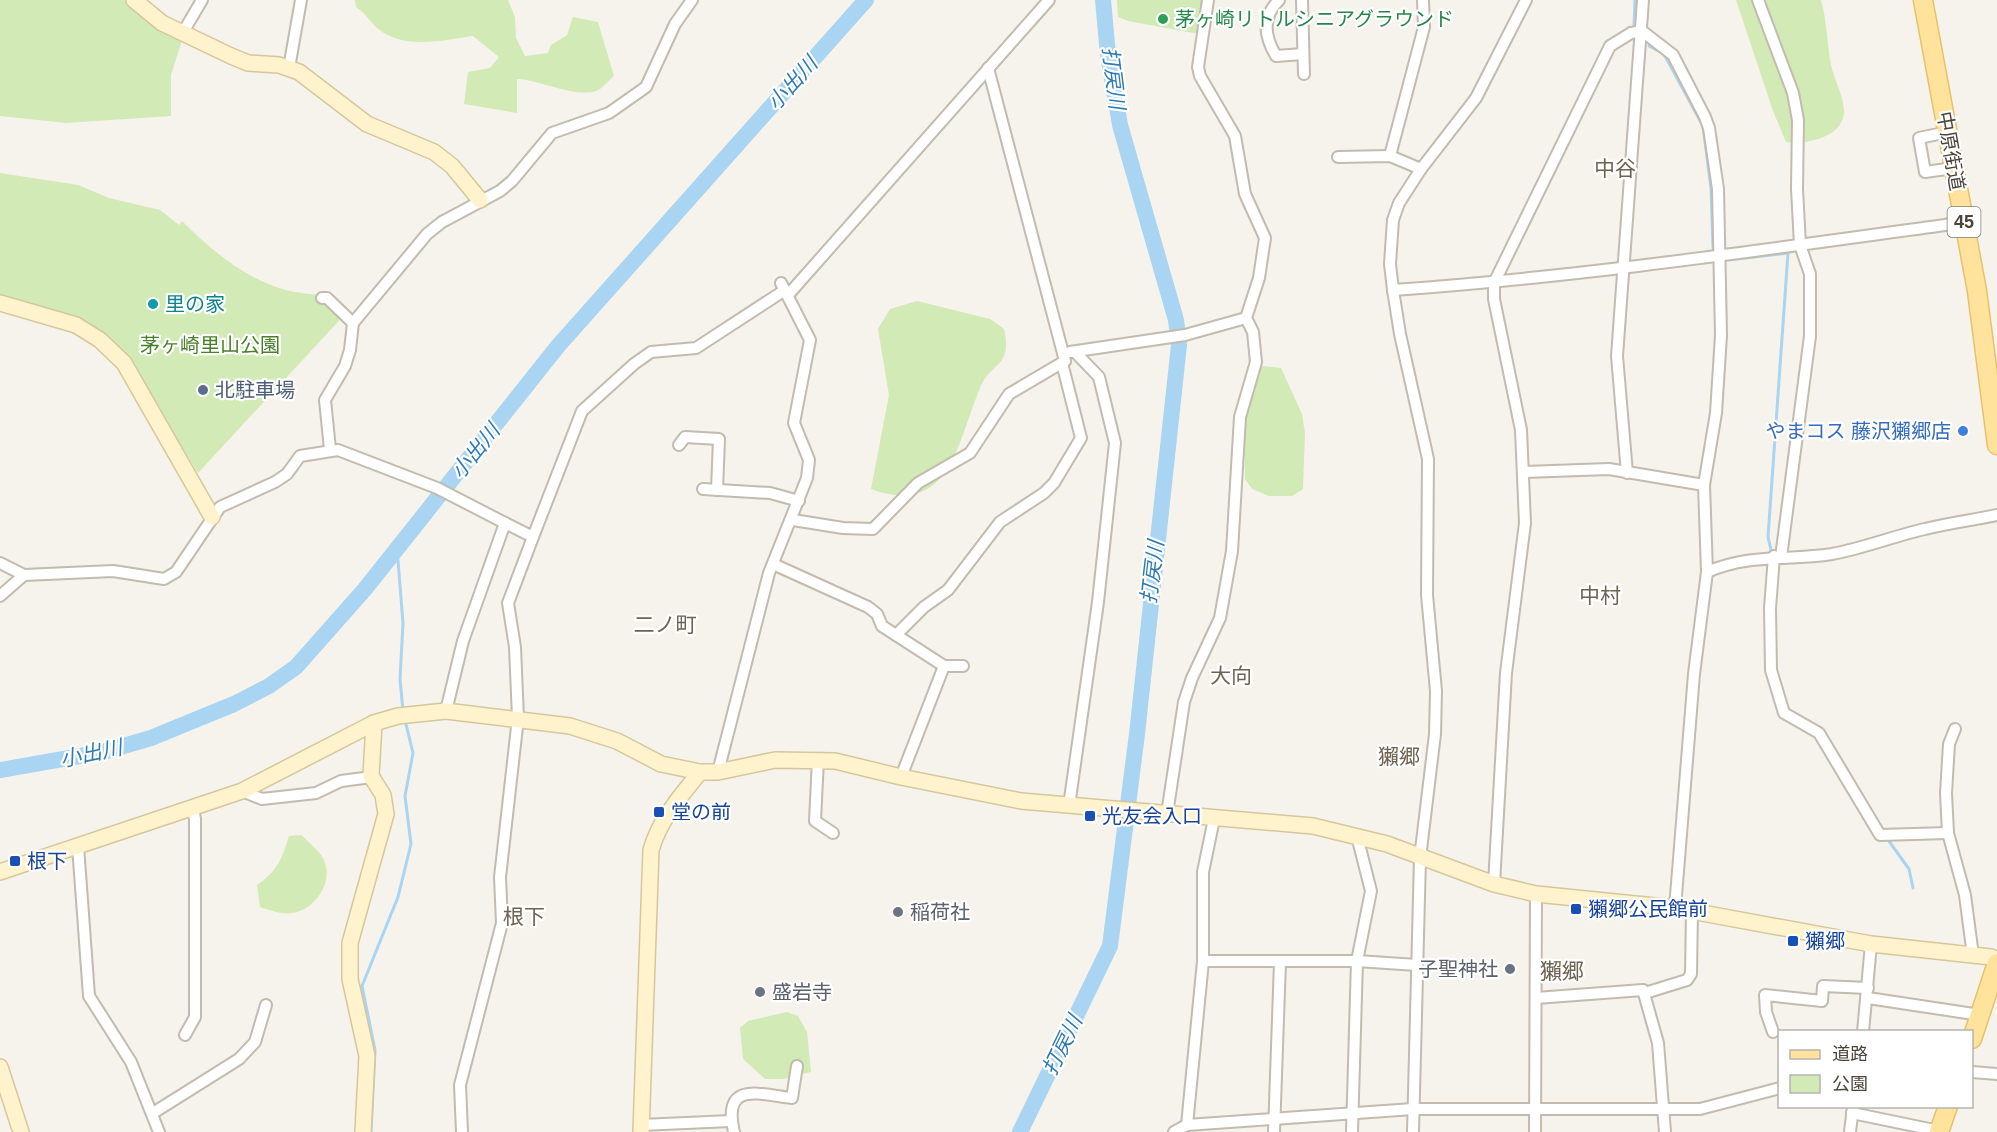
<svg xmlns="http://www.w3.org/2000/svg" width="1997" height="1132" font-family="Arial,'Noto Sans JP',sans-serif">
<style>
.green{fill:#d2eab5}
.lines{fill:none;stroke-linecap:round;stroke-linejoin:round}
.stream{stroke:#a9d4f2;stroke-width:3}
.river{stroke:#a9d4f2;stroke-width:16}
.street-casing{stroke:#c2bbae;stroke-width:14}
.secondary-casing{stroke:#d6c79b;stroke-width:18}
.primary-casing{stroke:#e6c16a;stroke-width:21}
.street{stroke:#fff;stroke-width:10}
.secondary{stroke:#fff3cd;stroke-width:15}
.primary{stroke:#ffe39c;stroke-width:18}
.leisure-dot{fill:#2e9e5b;stroke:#fff;stroke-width:2}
.culture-dot{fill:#0f9aa8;stroke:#fff;stroke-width:2}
.service-dot{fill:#5c6f8a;stroke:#fff;stroke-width:2}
.shop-dot{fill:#3f7fe0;stroke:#fff;stroke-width:2}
.transit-dot{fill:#1a4fb4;stroke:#fff;stroke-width:2}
.worship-dot{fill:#6b7280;stroke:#fff;stroke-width:2}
.labels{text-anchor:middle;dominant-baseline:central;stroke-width:4.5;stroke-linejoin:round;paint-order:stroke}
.shield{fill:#fff;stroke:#817c74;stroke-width:1.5}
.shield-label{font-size:18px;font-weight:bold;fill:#4b4439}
.leisure-label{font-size:20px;fill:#27864d;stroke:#fff;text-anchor:start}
.street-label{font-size:20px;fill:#4b4439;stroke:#fff}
.culture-label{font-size:20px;fill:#0d838f;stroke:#fff;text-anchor:start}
.park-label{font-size:20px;fill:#4a7f2a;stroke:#fff}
.service-label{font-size:20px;fill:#4e5e75;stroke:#fff;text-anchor:start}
.shop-label{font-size:20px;fill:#366cbe;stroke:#fff;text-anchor:end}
.transit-label{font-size:20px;fill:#164399;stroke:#fff;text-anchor:start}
.worship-label{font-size:20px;fill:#5b616d;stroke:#fff;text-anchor:start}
.water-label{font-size:21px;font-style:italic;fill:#2e7ab2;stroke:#fff}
.neighbourhood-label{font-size:21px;fill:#6e6250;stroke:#fff}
.quarter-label{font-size:22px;fill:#6e6250;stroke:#fff}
</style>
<rect width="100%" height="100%" fill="#f6f3ec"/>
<g class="green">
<polygon points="0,0 129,0 182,40 171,75 171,116 66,123 0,116"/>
<path d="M355,0H508L515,17L516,38L525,56L548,53L551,45L567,35L573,17L598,22L614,76C609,80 602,89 596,91C574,98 541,80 517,79V113L464,104L468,72L490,68L499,57L473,36C443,40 402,51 376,27C368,19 367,15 356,7Z"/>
<polygon points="1117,0 1205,0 1199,34 1128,21 1118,17"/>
<path d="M1736,0H1821C1827,21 1827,43 1831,65C1834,79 1843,95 1844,110C1845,137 1807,145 1786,142L1773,111Z"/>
<path d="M0,173L78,185L109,198L160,210L179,225L182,221C221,260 270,299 328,294L348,311L198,473L158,408L96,330L0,297Z"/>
<path d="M917,301L990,319L1004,329C1013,368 991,361 980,388C957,443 950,518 871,489L889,395L878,329L890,309Z"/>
<polygon points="1263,366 1281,368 1302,414 1305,433 1303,489 1292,496 1269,496 1252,489 1245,479 1244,425 1254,372"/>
<path d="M301,835C308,842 316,848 321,855C336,876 319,906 297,912C284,916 272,911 260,907L257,885C277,872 282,859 289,836Z"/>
<polygon points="787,1012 798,1016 807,1032 811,1072 783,1079 765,1079 743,1059 740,1028 748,1021"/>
</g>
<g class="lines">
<g class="stream">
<polyline points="1634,25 1635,0"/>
<polyline points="1649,46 1664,54 1703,126 1711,188 1713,248"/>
<polyline points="1728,260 1788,253 1768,537 1771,550"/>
<polyline points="397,548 403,623 400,679 403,711"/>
<polyline points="1886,837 1909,869 1913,888"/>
<polyline points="371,1132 375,1050 362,986 398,897 411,844 405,796 413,753 405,720"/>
</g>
<g class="river">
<polyline points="0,770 103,752 151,738 234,704 269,686 296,667 365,589 558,346 866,0"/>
<polyline points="1020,1132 1110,946 1137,734 1179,345 1176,320 1120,125 1108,55 1103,0"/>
</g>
<g class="street-casing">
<g id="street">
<path d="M1279,0C1262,17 1264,36 1276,56L1303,54"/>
<polyline points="1302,0 1304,74"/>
<polyline points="1758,0 1793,93 1798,120 1797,189 1800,245 1810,274 1810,336 1781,557"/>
<polyline points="182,34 202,0"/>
<polyline points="289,68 301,0"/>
<polyline points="1948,132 1919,138 1925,172 1954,168"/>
<polyline points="1390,156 1424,27 1423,0"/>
<polyline points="1338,157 1390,156 1421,169"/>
<path d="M1393,290C1578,277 1762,250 1945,225L1963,220"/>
<polyline points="788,295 1049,0"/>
<polyline points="322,298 327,298 353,323"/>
<polyline points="1070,352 1185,335 1246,318"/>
<polyline points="679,445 685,437 719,439 717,490"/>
<polyline points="330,449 325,400 345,366 350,350 353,323 427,234 442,222 500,191 512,181 552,133 609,113 646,87 675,24 692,0"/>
<polyline points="1523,472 1609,469 1704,485"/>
<polyline points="1627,473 1617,356 1643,0"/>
<polyline points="703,489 770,493 799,501"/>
<polyline points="793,520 843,528 873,529 918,483 970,453 1009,394 1065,361 988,68"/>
<polyline points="533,537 582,411 634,364 651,352 696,348 785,290"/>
<polyline points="1774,556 1770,608 1771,670 1784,713 1819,733 1880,835 1948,833"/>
<polyline points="0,563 24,575"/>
<polyline points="773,564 868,607 877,614 882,626 944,666 963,666"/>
<path d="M1707,572C1751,553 1788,561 1832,554C1864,548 1894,536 1925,529C1949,523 1973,520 1997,515"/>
<polyline points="0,596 24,575 113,571 164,579 176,572 220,507 275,482 287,474 300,456 338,450 437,488 505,523 463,641 446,711"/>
<polyline points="896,635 924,607 948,590 1000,522 1044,493 1054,483 1081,438 1062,363"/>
<polyline points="1955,729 1949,744 1946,793 1948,833 1965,895 1973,956"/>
<polyline points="818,759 815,821 833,833"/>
<polyline points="718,772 769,573 807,478 809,460 794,423 810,340 781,283"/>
<polyline points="901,777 944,666"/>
<polyline points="242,791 262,799 316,793 341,781 372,777"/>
<polyline points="1069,806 1098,602 1115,443 1099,377 1075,352"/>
<polyline points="1167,814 1184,702 1192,678 1220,618 1232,551 1240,417 1256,362 1253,332 1246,318 1259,278 1265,238 1245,194 1235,136 1200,76 1198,67 1208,0"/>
<polyline points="78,846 89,996 131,1062 159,1132"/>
<polyline points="1494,884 1506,673 1525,523 1521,430 1494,299 1494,283 1610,46 1631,33 1642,31 1673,55 1705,117 1709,128 1718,189 1721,335 1716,413 1704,485 1707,572 1694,674 1675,908"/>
<polyline points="1203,961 1357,961 1417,965"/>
<polyline points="1645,993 1687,980 1691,974 1692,911"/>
<polyline points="1536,998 1643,990 1658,1043 1665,1132"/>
<polyline points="1868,998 1980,1015"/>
<polyline points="1773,1032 1766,1012 1765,995 1822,1001 1823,986 1868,988"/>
<polyline points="1863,1032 1871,944"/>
<polyline points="185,1035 195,1017 195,819 193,808"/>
<polyline points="1972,1072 1997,1074"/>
<polyline points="153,1113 239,1059 255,1042 266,1005"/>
<polyline points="1852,1113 1939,1131"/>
<polyline points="641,1125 731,1121"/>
<polyline points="1187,1125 1203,961 1203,872 1214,819"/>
<polyline points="462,1132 460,1085 502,923 500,877 518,718 515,647 508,603 533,537 505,523"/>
<path d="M734,1132C722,1081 758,1094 792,1098L797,1066"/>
<polyline points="1174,1132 1187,1125 1413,1109 1700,1109 1780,1088"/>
<polyline points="1274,1132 1280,962"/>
<polyline points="1352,1132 1357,961 1371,891 1357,836"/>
<polyline points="1413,1132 1420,858 1435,734 1436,691 1427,595 1428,459 1400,334 1393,290 1390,264 1393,220 1399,203 1421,169 1476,98 1526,0"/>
<polyline points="1535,1132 1536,894"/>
<polyline points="1850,1132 1853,1107"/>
</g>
</g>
<g class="secondary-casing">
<g id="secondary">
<polyline points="134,0 162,23 231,56 248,63 279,65 299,72 367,124 434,152 452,166 480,200"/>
<polyline points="0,303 76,325 100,340 124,363 212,517"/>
<polyline points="0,872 242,791 374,723 398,716 446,711 570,726 617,741 661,764 700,772 718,772 775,760 835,761 901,777 1021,801 1313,826 1387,844 1494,884 1536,894 1675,908 1871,944 1991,957 1997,960"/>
<polyline points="0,1067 21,1132"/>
<polyline points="363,1132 367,1056 350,979 350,943 386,814 383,795 371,776 374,723"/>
<path d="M641,1132L651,850C660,819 680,797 700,772"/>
</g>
</g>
<g class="primary-casing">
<g id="primary">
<polyline points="1923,0 1977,291 1997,445"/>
<polyline points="1972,1039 1997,963"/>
<polyline points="1939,1132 1948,1106"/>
</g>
</g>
<use href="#street" class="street"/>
<use href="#secondary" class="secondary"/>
<use href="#primary" class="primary"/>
</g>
<circle class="leisure-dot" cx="1163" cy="19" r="6"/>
<circle class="culture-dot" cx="153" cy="304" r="6"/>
<circle class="service-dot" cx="203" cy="390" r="6"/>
<circle class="shop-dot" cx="1963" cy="431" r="6"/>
<g class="transit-dot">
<rect x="653" y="806" width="12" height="12" rx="3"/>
<rect x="1084" y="810" width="12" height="12" rx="3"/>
<rect x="9" y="855" width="12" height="12" rx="3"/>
<rect x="1570" y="903" width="12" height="12" rx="3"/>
<rect x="1787" y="935" width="12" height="12" rx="3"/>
</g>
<g class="worship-dot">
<circle cx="898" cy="912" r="6"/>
<circle cx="1510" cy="969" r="6"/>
<circle cx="760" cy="992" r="6"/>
</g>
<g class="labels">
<rect class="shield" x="1947.5" y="207" width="33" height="30" rx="4.5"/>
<g class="shield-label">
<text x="1964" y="222">45</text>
</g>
<g class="leisure-label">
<text x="1175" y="19">茅ヶ崎リトルシニアグラウンド</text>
</g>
<g class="street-label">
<text transform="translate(1951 151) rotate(80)">中原街道</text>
</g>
<g class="culture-label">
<text x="165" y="304">里の家</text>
</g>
<g class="park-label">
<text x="210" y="345">茅ヶ崎里山公園</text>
</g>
<g class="service-label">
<text x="215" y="390">北駐車場</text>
</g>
<g class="shop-label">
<text x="1951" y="431">やまコス 藤沢獺郷店</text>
</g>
<g class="transit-label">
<text x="671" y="812">堂の前</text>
<text x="1102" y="816">光友会入口</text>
<text x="27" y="861">根下</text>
<text x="1588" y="909">獺郷公民館前</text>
<text x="1805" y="941">獺郷</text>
</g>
<g class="worship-label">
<text x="910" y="912">稲荷社</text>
<text x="1498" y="969" text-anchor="end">子聖神社</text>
<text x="772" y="992">盛岩寺</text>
</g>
<g class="water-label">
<text transform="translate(1114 78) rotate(83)">打戻川</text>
<text transform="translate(792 83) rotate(-48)">小出川</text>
<text transform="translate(475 451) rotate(-51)">小出川</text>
<text transform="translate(1152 572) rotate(-83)">打戻川</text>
<text transform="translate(91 753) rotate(-12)">小出川</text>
<text transform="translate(1062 1045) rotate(-64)">打戻川</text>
</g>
<g class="neighbourhood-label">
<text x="1615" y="168">中谷</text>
<text x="1600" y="595">中村</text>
<text x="665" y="624">二ノ町</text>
<text x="1231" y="675">大向</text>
<text x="1399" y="756">獺郷</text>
<text x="524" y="916">根下</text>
</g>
<g class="quarter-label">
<text x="1562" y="971">獺郷</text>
</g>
</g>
<rect x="1778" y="1030" width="195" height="78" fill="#ffffff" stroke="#b7b4b0" stroke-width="1.5"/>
<rect x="1790" y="1050" width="30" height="9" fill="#ffe39c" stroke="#b7b4b0" stroke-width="1.5"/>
<text x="1832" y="1060" font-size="18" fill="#4b4439">道路</text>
<rect x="1790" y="1075" width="30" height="18" fill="#d2eab5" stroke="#b7b4b0" stroke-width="1.5"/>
<text x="1832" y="1090" font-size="18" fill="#4b4439">公園</text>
</svg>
